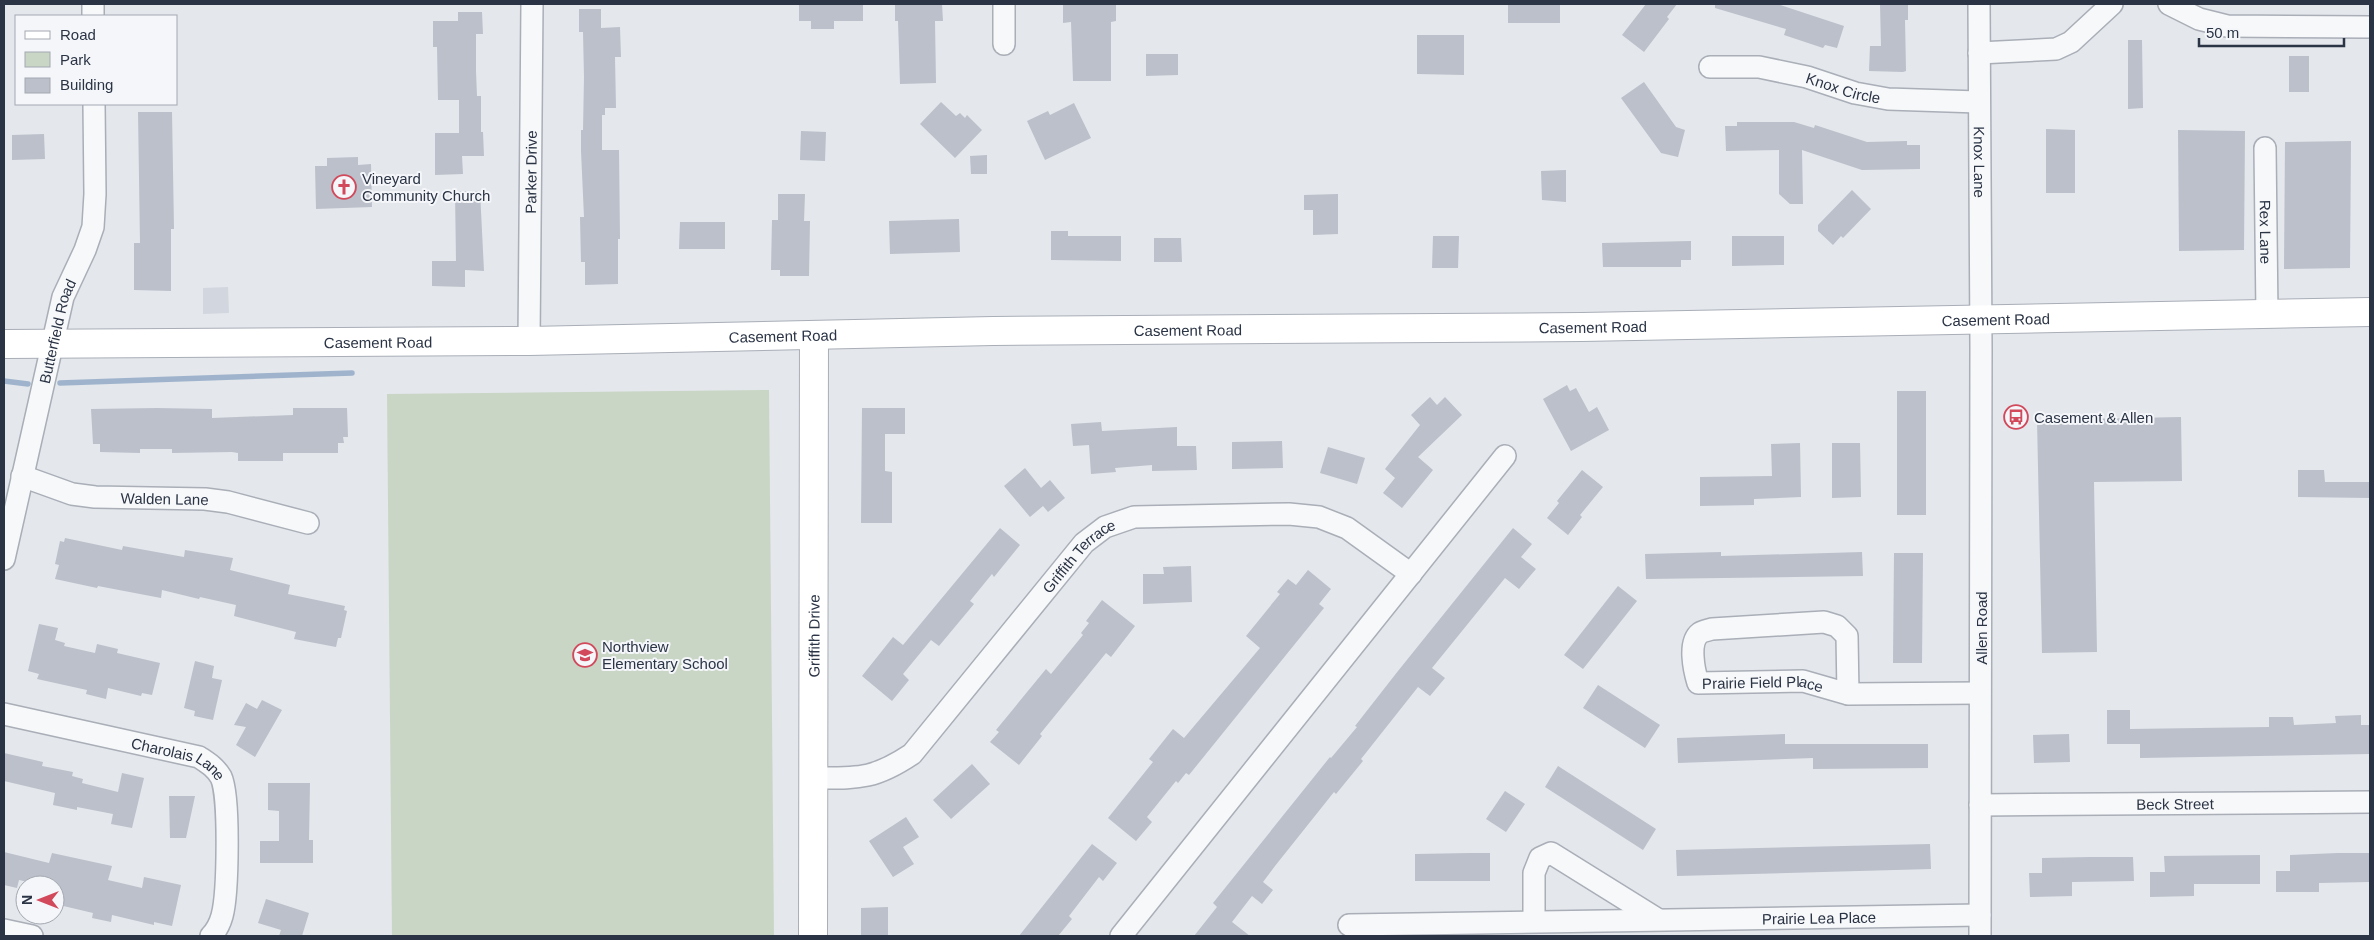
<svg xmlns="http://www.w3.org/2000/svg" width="2374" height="940" font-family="Helvetica,sans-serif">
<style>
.built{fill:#d2d6de}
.green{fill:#c9d6c5}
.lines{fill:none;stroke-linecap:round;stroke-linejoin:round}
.stream{stroke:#9fb4cc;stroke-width:5.5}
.building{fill:#bbc0ca}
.street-casing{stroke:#a9aeb7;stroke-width:24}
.secondary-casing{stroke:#a9aeb7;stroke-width:30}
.street{stroke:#f7f8fa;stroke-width:21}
.secondary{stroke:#fff;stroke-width:28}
.labels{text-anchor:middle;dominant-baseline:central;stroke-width:4;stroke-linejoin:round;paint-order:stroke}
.street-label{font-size:15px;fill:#2b3445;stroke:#f4f6f9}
.poi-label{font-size:15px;fill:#2b3445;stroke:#f4f6f9;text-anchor:start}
</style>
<rect width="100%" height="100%" fill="#e4e7ec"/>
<polygon class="built" points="228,287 229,313 203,314 203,288"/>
<polygon class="green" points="769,390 774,936 392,936 387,394"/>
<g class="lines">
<g class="stream">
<polyline points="4,381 28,384"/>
<polyline points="60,383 352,373"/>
</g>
</g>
<g class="building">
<polygon points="799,4 863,4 863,21 834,21 834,29 811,29 811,21 799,21"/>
<polygon points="895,4 942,4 943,21 935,21 936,83 900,84 898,21 895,21"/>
<polygon points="1063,4 1116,4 1116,21 1111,22 1111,81 1073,81 1071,22 1063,23"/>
<rect x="1508" y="4" width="52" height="19"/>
<polygon points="1646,4 1677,4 1667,17 1669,19 1644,52 1622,35"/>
<polygon points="1715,4 1777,4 1844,26 1837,48 1825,45 1823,48 1784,35 1786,29 1715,8"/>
<polygon points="1880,4 1908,4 1908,20 1905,20 1906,71 1903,72 1869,71 1870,46 1881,46"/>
<polygon points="579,9 601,9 601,28 620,27 621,57 615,57 616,108 605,108 605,115 602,115 602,150 619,150 620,239 618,239 618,284 585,285 585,262 581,262 580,217 584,217 581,151 581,130 583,130 584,77 583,32 579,32"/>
<polygon points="458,12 482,12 483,34 476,34 476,71 477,96 481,96 481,132 483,132 484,156 462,156 463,174 435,175 435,133 459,133 459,100 438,100 437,47 433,47 433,21 458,21"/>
<polygon points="1417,35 1464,35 1464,75 1417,74"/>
<polygon points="2128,40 2142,40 2143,108 2128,109"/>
<polygon points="1146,54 1178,54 1178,75 1146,76"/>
<rect x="2289" y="56" width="20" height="36"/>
<polygon points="1644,82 1676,127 1685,130 1678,157 1661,153 1621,98"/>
<polygon points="941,102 956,116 960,113 965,118 967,115 982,130 955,158 920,124"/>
<polygon points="1074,103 1091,138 1045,160 1027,121 1048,111 1050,115"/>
<polygon points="138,112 172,112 174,229 171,229 171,291 134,290 134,243 140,243"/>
<polygon points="1737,122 1794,122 1814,128 1815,125 1867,142 1907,141 1907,145 1920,145 1920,169 1862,170 1802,150 1803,204 1790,204 1779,194 1779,150 1726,151 1725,126 1737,126"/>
<polygon points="2046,129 2075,130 2075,193 2046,193"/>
<polygon points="2178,130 2245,131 2244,250 2179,251"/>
<polygon points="801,131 826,132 825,161 800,160"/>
<polygon points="44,134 45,159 12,160 12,135"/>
<polygon points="2351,141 2350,268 2284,269 2285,142"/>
<polygon points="987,155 987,174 971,174 970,156"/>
<polygon points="358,157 358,165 371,164 372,207 316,209 315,166 327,166 327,158"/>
<polygon points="1566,170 1566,202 1542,200 1541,171"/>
<polygon points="1852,190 1871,209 1843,238 1841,236 1833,245 1818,231 1818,225"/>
<polygon points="455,191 480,191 484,271 465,270 465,287 432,286 432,261 456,261"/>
<polygon points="778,194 805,194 804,221 810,221 809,276 780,276 780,270 771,270 772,220 778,220"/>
<polygon points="1338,194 1338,234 1313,235 1313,210 1304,210 1304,195"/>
<polygon points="959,219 960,252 890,254 889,221"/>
<polygon points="680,222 725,222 725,249 679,249"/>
<polygon points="1051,231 1068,231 1068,236 1121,236 1121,261 1051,260"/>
<polygon points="1433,236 1459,236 1458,268 1432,268"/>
<polygon points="1732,236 1784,236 1784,265 1732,266"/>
<polygon points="1154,238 1181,238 1182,262 1154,262"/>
<polygon points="1691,241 1691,260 1681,260 1681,267 1603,267 1602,243"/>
<polygon points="1567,385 1570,391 1576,388 1589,412 1597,407 1609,430 1571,451 1543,399"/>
<rect x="1897" y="391" width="29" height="124"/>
<polygon points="1430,397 1437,405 1445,397 1462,415 1418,457 1433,470 1402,508 1383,493 1395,478 1385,469 1420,425 1411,415"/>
<polygon points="157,408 212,409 212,418 293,415 293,408 347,408 348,437 343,437 344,443 338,443 338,453 283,453 283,461 238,461 238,453 232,452 172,453 172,449 140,449 140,453 100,452 100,444 93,444 91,409"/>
<polygon points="862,408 905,408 905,434 885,434 885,471 892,472 892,523 861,523"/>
<polygon points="2181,417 2182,481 2094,482 2097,652 2042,653 2037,420"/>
<polygon points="1101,422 1102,431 1177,427 1177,446 1196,446 1197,470 1152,471 1152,465 1115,468 1116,472 1091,474 1089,445 1073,446 1071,424"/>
<polygon points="1282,441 1283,468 1232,469 1232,442"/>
<polygon points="1800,443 1801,497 1754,499 1754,505 1700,506 1700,477 1772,476 1771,444"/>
<polygon points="1832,443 1860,443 1861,497 1832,498"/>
<polygon points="1328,447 1365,458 1357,484 1320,473"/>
<polygon points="1025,468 1041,488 1050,480 1065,498 1048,512 1043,506 1030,517 1004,486"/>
<polygon points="1582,470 1603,487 1580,515 1582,517 1568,535 1547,518 1559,503 1557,501"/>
<polygon points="2298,470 2324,470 2325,482 2370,482 2370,498 2298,497"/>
<polygon points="1000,528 1020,545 994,577 992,574 970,601 974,604 939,646 931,640 903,674 909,680 892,701 862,676 893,637 903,645"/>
<polygon points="1513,528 1532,544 1521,557 1536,569 1519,589 1505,578 1432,668 1445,678 1430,696 1418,687 1361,759 1363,761 1336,794 1334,792 1275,866 1263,882 1273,890 1262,904 1252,896 1232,922 1250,936 1194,936 1217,907 1213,903 1330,757 1331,758 1357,727 1355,726 1398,671"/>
<polygon points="65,538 122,550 123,546 184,557 185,550 233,558 230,570 290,585 288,594 345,606 344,610 347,611 341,638 338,638 336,647 294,639 296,632 234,616 236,605 200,597 199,599 162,590 161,598 98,586 97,588 55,579 59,565 55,564 60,541 64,542"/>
<polygon points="1721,552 1721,556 1862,552 1863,576 1646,579 1645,554"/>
<polygon points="1894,553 1923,553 1922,663 1893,663"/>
<polygon points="1191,566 1192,602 1143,604 1143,574 1164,574 1163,567"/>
<polygon points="1308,570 1331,589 1319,604 1324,608 1189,775 1186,773 1178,783 1176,781 1147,817 1152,822 1136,841 1108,818 1153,762 1149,759 1173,729 1184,738 1260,648 1246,636 1280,594 1277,592 1288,579 1296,585"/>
<polygon points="1618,586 1637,601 1583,669 1564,655"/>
<polygon points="1102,600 1135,626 1111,657 1106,653 1040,734 1042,736 1019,765 990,742 999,732 996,730 1046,669 1051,674 1083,635 1081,633 1089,623 1086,621"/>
<polygon points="39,624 58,628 55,640 65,643 64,646 95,653 97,644 118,649 117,653 160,663 152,695 142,693 141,696 108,688 106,699 86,694 87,690 37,679 39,674 28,671"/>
<polygon points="195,661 214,666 212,678 222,680 213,720 194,716 195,711 184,708"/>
<polygon points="1598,685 1660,725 1645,748 1583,708"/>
<polygon points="262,700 282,710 255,757 236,745 246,727 234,725 246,703 257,709"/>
<polygon points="2107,710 2130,710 2130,729 2269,727 2269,717 2293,717 2294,725 2336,723 2335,716 2361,715 2361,725 2370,725 2370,754 2140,758 2140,744 2107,744"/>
<polygon points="1785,734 1785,744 1928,744 1928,768 1813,769 1813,758 1678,763 1677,738"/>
<polygon points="2069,734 2070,762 2034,763 2033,735"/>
<polygon points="4,753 43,762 42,766 73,772 72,776 83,779 82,783 118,792 122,773 144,778 132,828 111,824 113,814 77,807 77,810 53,805 55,793 4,781"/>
<polygon points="972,764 990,784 951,819 933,800"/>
<polygon points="1558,766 1656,829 1643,850 1545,787"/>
<polygon points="268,783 310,783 309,840 313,840 313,863 260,863 260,841 279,841 279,811 268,810"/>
<polygon points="1505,791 1525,804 1506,832 1486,819"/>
<polygon points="169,796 195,796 186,838 170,838"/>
<polygon points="906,817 919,837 903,847 914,864 893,877 869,841"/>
<polygon points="1092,844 1117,863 1103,881 1099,877 1069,916 1072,919 1058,936 1019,936"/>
<polygon points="1930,844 1931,869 1677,876 1676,850"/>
<polygon points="4,852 49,863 52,853 112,866 108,880 142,888 144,877 181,885 172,926 154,922 154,925 112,915 111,922 92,918 93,913 55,904 55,885 42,885 19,880 17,888 4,885"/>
<polygon points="1471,853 1490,853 1490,881 1415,881 1415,854"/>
<polygon points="2338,853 2370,853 2370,882 2319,883 2319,892 2276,892 2276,871 2290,871 2290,855"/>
<polygon points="2260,855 2260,884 2194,884 2194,896 2150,897 2150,872 2165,872 2164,856"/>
<polygon points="2090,857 2133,857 2134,881 2072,882 2072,896 2030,897 2029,873 2042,873 2042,858"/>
<polygon points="266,899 309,913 302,936 279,936 281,930 258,923"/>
<polygon points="888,907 888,936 861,936 861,908"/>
</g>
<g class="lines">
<g class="street-casing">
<g id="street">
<polyline points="93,4 93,16"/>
<path id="s1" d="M1979,4L1981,348L1980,936"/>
<polyline points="2169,4 2199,19 2227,26 2370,27"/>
<polyline points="1004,44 1004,4"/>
<polyline points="1979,53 2056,49 2071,42 2112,4"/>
<path id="s2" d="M1710,67H1759L1807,77L1855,93L1888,99L1978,102"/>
<path id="s3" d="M2265,148L2267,315"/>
<path id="s4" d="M529,341L532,4"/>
<path id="s5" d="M22,476L72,494L95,497L205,499L228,502L308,523"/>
<path id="s6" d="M4,559L63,297L85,250L93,227L95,194L94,104"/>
<path id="s7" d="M1848,694L1847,636L1837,626L1824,622L1712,629C1708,630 1703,631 1700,633C1688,642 1694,670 1698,683L1803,681L1848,694L1980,693"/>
<path id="s8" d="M4,714L199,757C208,763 215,767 221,777C230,796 228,894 222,916C220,923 216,931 211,936"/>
<path id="s9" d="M813,778C858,778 873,780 912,754L1084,543L1105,527L1134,517L1289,514L1319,517L1347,528L1411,574"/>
<path id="s10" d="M1980,805L2370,802"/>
<polyline points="1534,921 1534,873 1540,858 1551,853 1657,919"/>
<path id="s11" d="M1349,925L1980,915"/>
<polyline points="4,930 32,936"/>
<polyline points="1121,936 1505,456"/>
</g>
</g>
<g class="secondary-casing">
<g id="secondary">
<path id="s12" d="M4,344L529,341L993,331L1582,327L2370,312"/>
<path id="s13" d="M813,936L814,335"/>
</g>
</g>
<use href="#street" class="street"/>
<use href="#secondary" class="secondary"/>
</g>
<defs>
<g id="church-ring" transform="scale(1.25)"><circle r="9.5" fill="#f4f6f9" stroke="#d1495b" stroke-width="1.5"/><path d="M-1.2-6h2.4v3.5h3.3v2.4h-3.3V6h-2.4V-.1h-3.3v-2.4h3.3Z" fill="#d1495b"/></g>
<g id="bus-ring" transform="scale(1.25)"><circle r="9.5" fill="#f4f6f9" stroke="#d1495b" stroke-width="1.5"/><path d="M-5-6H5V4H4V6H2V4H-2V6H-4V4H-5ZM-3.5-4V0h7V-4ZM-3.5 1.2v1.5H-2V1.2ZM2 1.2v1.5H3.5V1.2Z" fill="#d1495b"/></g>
<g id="school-ring" transform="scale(1.25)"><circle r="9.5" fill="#f4f6f9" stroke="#d1495b" stroke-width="1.5"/><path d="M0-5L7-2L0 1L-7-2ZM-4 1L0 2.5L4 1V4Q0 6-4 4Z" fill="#d1495b"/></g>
</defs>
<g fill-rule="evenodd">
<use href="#church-ring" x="344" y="187"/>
<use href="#bus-ring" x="2016" y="417"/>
<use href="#school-ring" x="585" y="655"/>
</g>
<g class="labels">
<g class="street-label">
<text stroke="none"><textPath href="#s2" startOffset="136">Knox Circle</textPath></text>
<text stroke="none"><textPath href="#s1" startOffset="158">Knox Lane</textPath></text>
<text stroke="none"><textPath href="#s4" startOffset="169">Parker Drive</textPath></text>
<text stroke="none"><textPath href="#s3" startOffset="84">Rex Lane</textPath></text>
<text stroke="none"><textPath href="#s12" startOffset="1992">Casement Road</textPath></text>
<text stroke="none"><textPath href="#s12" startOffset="1589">Casement Road</textPath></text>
<text stroke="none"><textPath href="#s12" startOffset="1184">Casement Road</textPath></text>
<text stroke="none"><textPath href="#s6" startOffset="234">Butterfield Road</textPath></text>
<text stroke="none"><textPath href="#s12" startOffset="779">Casement Road</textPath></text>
<text stroke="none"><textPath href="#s12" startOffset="374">Casement Road</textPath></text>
<text stroke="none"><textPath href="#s5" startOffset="146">Walden Lane</textPath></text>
<text stroke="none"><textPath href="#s9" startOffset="364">Griffith Terrace</textPath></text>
<text transform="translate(1981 628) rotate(-90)">Allen Road</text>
<text stroke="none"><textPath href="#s13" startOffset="300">Griffith Drive</textPath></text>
<text stroke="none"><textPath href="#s7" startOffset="328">Prairie Field Place</textPath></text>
<text stroke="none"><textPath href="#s8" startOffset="181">Charolais Lane</textPath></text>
<text stroke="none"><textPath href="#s10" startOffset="195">Beck Street</textPath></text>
<text stroke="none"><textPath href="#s11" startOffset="470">Prairie Lea Place</textPath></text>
</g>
<g class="poi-label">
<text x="362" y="178">Vineyard<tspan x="362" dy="17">Community Church</tspan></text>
<text x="2034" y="417">Casement &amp; Allen</text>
<text x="602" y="646">Northview<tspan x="602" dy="17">Elementary School</tspan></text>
</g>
</g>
<rect width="2374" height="940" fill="none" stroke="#2b3445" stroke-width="10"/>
<rect x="15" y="15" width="162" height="90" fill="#f4f6f9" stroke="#a4a8b1"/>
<rect x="25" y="31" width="25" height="8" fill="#ffffff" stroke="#a4a8b1"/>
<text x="60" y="40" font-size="15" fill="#2b3445">Road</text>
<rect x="25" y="52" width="25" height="15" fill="#c9d6c5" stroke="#a4a8b1"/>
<text x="60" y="65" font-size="15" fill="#2b3445">Park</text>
<rect x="25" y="78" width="25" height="15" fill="#bbc0ca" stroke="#a4a8b1"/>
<text x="60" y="90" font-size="15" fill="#2b3445">Building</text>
<g transform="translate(40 900) rotate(270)"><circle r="24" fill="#f4f6f9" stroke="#a4a8b1"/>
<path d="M0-4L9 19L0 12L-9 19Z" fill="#d1495b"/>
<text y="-8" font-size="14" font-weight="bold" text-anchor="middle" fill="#2b3445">N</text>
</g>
<path d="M2199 38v8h145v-8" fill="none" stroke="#2b3445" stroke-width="2.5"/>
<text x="2206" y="38" font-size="15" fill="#2b3445" stroke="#f4f6f9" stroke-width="4" paint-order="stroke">50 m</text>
</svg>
